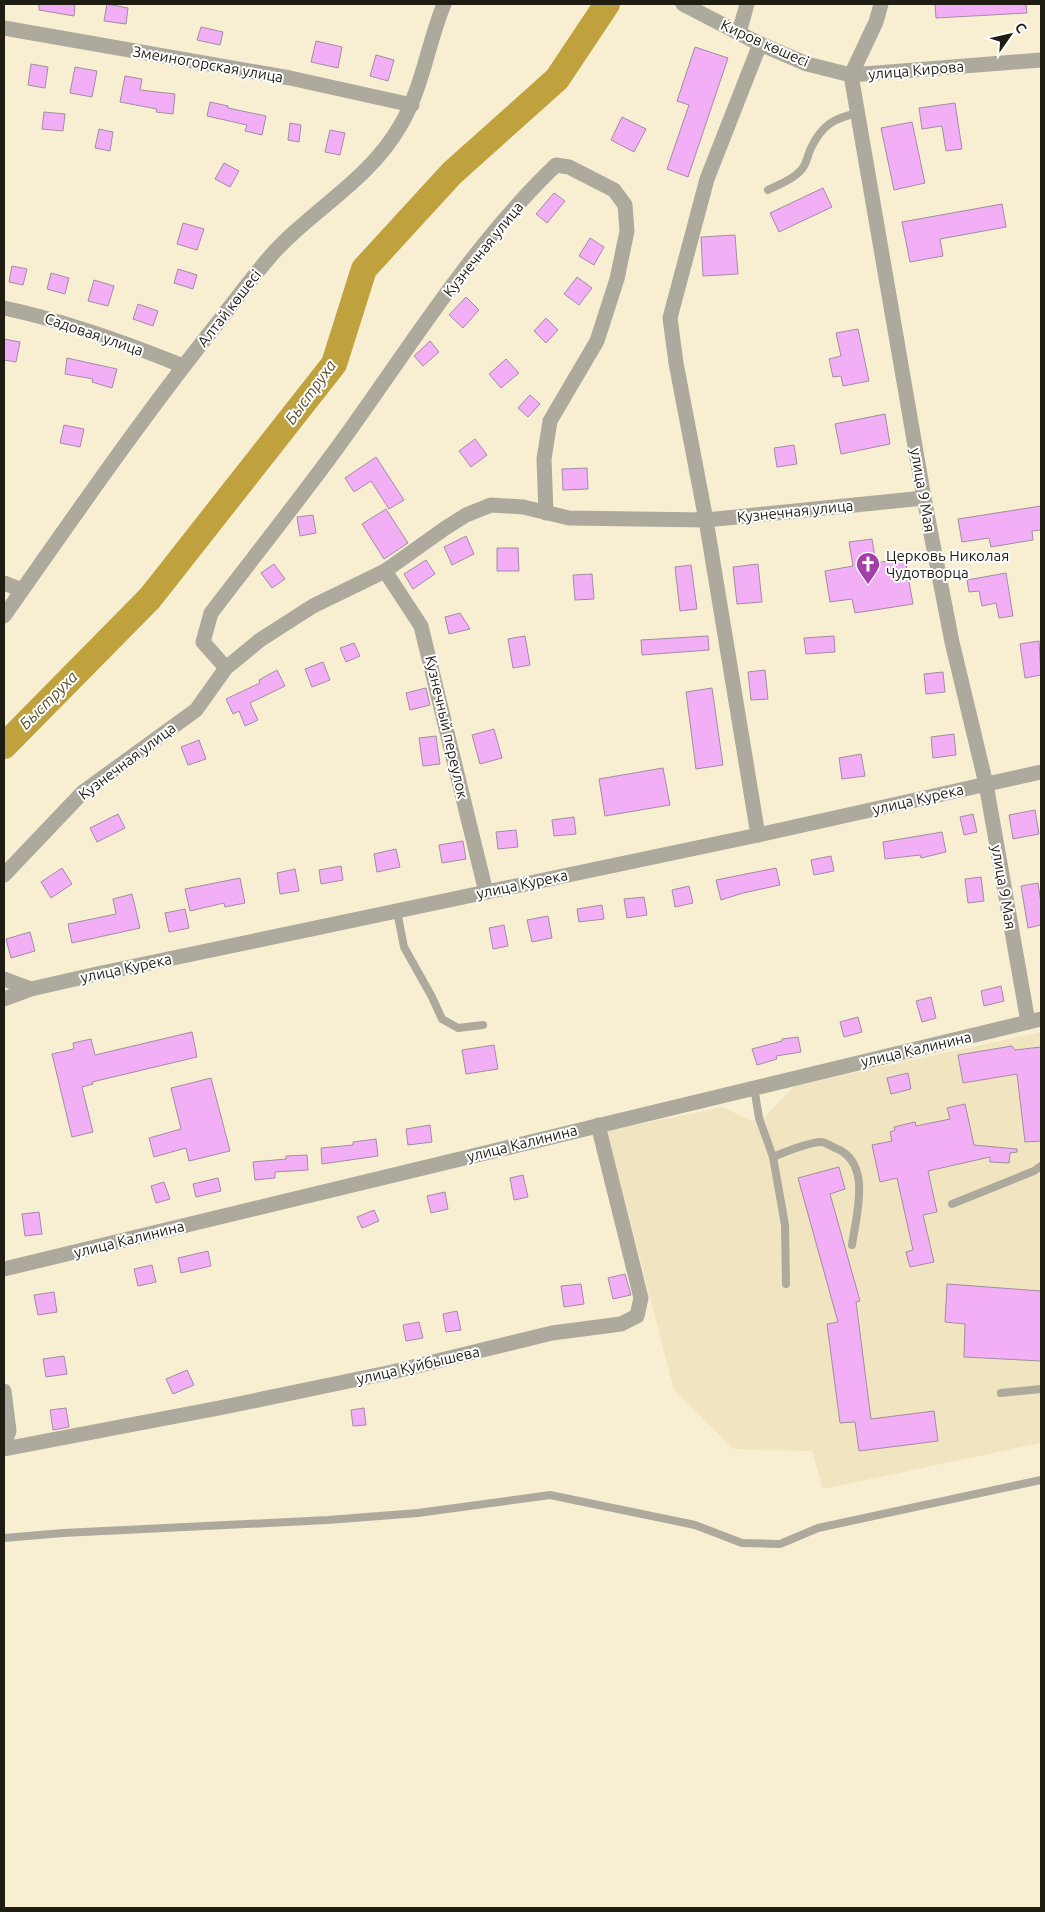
<svg xmlns="http://www.w3.org/2000/svg" width="1045" height="1912" font-family="Ubuntu,sans-serif">
<style>
.built{fill:#f0e4c1}
.lines{fill:none;stroke-linecap:round;stroke-linejoin:round}
.river{stroke:#bfa13d;stroke-width:26}
.building{fill:#f3aff6;stroke:#a18da2}
.lane{stroke:#ada99d;stroke-width:8}
.street{stroke:#ada99d;stroke-width:15}
.labels{text-anchor:middle;dominant-baseline:central;stroke-width:4;stroke-linejoin:round;paint-order:stroke}
.street-label{font-size:15px;fill:#1f1c12;stroke:#fff}
.poi-label{font-size:15px;fill:#1f1c12;stroke:#fff;text-anchor:start}
.water-label{font-size:16px;font-style:italic;fill:#5b4e25;stroke:#fff}
</style>
<rect width="100%" height="100%" fill="#f8efd3"/>
<polygon class="built" points="1041,1032 1041,1443 823,1489 812,1451 734,1449 674,1390 607,1131 723,1107 750,1121 765,1117 794,1086"/>
<g class="lines">
<polyline class="river" points="4,746 150,598 334,364 364,269 452,173 557,79 607,4"/>
</g>
<g class="building">
<polygon points="39,4 75,4 74,16 39,10"/>
<polygon points="107,4 128,8 126,24 104,21"/>
<polygon points="935,4 1026,4 1027,13 936,18"/>
<polygon points="201,27 223,32 220,45 197,40"/>
<polygon points="316,41 342,47 338,68 311,62"/>
<polygon points="695,47 728,58 688,177 667,169 689,105 677,101"/>
<polygon points="376,55 394,60 388,81 370,76"/>
<polygon points="31,64 48,67 45,88 28,85"/>
<polygon points="75,67 97,71 92,97 70,93"/>
<polygon points="125,76 142,79 140,90 175,94 173,114 156,112 157,109 120,102"/>
<polygon points="210,102 228,106 228,108 266,116 262,135 245,131 247,125 207,116"/>
<polygon points="955,103 962,149 946,151 942,126 922,129 919,108"/>
<polygon points="44,112 65,114 63,131 42,129"/>
<polygon points="622,117 646,129 634,152 611,140"/>
<polygon points="912,122 925,183 894,190 881,128"/>
<polygon points="290,123 301,125 299,142 288,140"/>
<polygon points="99,129 113,132 110,151 95,148"/>
<polygon points="330,130 345,133 340,155 325,152"/>
<polygon points="224,163 239,171 230,187 215,179"/>
<polygon points="823,188 832,207 779,232 770,213"/>
<polygon points="554,193 565,201 547,223 536,214"/>
<polygon points="1002,204 1006,227 940,239 943,256 910,262 902,222"/>
<polygon points="183,223 204,229 197,250 177,244"/>
<polygon points="735,235 738,274 703,276 701,237"/>
<polygon points="590,238 604,247 594,265 579,256"/>
<polygon points="12,266 27,269 23,285 9,282"/>
<polygon points="178,269 197,275 193,289 174,283"/>
<polygon points="51,273 69,278 65,294 47,289"/>
<polygon points="577,277 592,288 579,305 564,294"/>
<polygon points="94,280 114,286 108,306 88,301"/>
<polygon points="466,297 479,310 463,328 449,315"/>
<polygon points="138,304 158,311 153,326 133,319"/>
<polygon points="546,318 558,330 546,343 534,331"/>
<polygon points="858,329 869,381 843,386 841,376 833,377 829,359 841,356 836,333"/>
<polygon points="4,339 20,342 16,362 4,360"/>
<polygon points="430,341 439,352 423,366 414,356"/>
<polygon points="67,358 117,369 112,388 92,382 93,379 65,374"/>
<polygon points="506,359 519,373 501,388 489,374"/>
<polygon points="530,395 540,404 528,417 518,408"/>
<polygon points="885,414 890,444 841,454 835,424"/>
<polygon points="64,425 84,429 80,447 60,443"/>
<polygon points="475,439 487,455 471,467 459,451"/>
<polygon points="794,445 797,464 777,467 774,448"/>
<polygon points="376,457 404,500 389,509 371,481 354,492 345,478"/>
<polygon points="587,468 588,489 563,490 562,469"/>
<polygon points="1041,506 1041,530 1032,531 1033,540 991,547 989,538 962,542 958,519"/>
<polygon points="386,509 408,543 384,559 362,524"/>
<polygon points="313,515 316,533 300,536 297,517"/>
<polygon points="466,536 474,554 452,565 444,547"/>
<polygon points="872,539 876,563 905,558 913,604 855,613 852,599 830,602 825,571 853,566 849,542"/>
<polygon points="497,548 518,548 519,571 497,571"/>
<polygon points="426,560 435,574 413,589 404,574"/>
<polygon points="274,564 285,579 272,588 261,573"/>
<polygon points="758,564 762,602 737,604 733,567"/>
<polygon points="691,565 697,609 680,611 675,567"/>
<polygon points="1006,573 1013,616 999,618 996,603 982,606 979,591 969,592 967,580"/>
<polygon points="592,574 594,599 575,600 573,575"/>
<polygon points="460,613 470,629 449,634 445,617"/>
<polygon points="525,636 530,665 513,668 508,639"/>
<polygon points="708,636 709,650 642,655 641,640"/>
<polygon points="834,636 835,652 806,654 804,638"/>
<polygon points="1039,641 1041,675 1025,678 1020,644"/>
<polygon points="354,643 360,656 346,662 340,648"/>
<polygon points="323,662 330,680 312,687 305,669"/>
<polygon points="277,670 285,686 250,703 258,720 245,726 239,711 233,714 226,699 260,683 259,680"/>
<polygon points="765,670 768,699 751,700 748,672"/>
<polygon points="943,672 945,692 926,694 924,674"/>
<polygon points="426,688 430,705 410,710 406,693"/>
<polygon points="712,688 723,765 696,769 686,692"/>
<polygon points="494,729 502,758 480,764 472,735"/>
<polygon points="954,734 956,755 933,758 931,737"/>
<polygon points="436,736 440,764 423,766 419,738"/>
<polygon points="199,740 206,759 188,765 181,747"/>
<polygon points="861,754 865,776 842,779 839,758"/>
<polygon points="663,768 670,805 605,816 599,779"/>
<polygon points="1035,810 1039,834 1013,839 1009,815"/>
<polygon points="118,814 125,828 97,842 90,828"/>
<polygon points="973,814 977,832 964,835 960,817"/>
<polygon points="574,817 576,834 554,836 552,820"/>
<polygon points="516,830 518,847 498,849 496,832"/>
<polygon points="942,832 946,852 921,858 920,855 885,859 883,842"/>
<polygon points="463,841 466,859 442,863 439,845"/>
<polygon points="396,849 400,867 377,872 374,854"/>
<polygon points="831,856 834,871 814,875 811,860"/>
<polygon points="341,866 343,880 321,884 319,870"/>
<polygon points="62,868 72,884 51,898 41,882"/>
<polygon points="776,868 780,885 743,893 721,900 716,880"/>
<polygon points="295,869 299,891 280,894 277,873"/>
<polygon points="981,877 984,901 968,903 965,879"/>
<polygon points="240,878 245,903 225,907 224,903 190,911 185,889"/>
<polygon points="1038,883 1041,904 1041,925 1028,928 1021,886"/>
<polygon points="689,886 693,903 675,907 672,890"/>
<polygon points="132,894 140,928 72,943 68,924 116,914 113,899"/>
<polygon points="644,897 647,915 627,918 624,899"/>
<polygon points="602,905 604,919 579,922 577,909"/>
<polygon points="185,909 189,928 169,932 165,913"/>
<polygon points="548,916 552,938 532,942 527,920"/>
<polygon points="504,925 508,946 493,949 489,928"/>
<polygon points="30,932 35,951 11,958 6,939"/>
<polygon points="1001,986 1004,1001 984,1006 981,991"/>
<polygon points="931,997 936,1018 922,1022 916,1001"/>
<polygon points="858,1017 862,1032 844,1037 840,1022"/>
<polygon points="192,1032 197,1057 92,1082 93,1084 82,1087 93,1132 72,1137 52,1054 74,1049 73,1043 91,1039 95,1055"/>
<polygon points="798,1037 801,1052 776,1056 777,1059 757,1065 752,1049 782,1041 782,1039"/>
<polygon points="494,1045 498,1069 466,1074 462,1050"/>
<polygon points="1012,1046 1015,1050 1041,1047 1041,1141 1025,1142 1017,1074 963,1083 958,1055"/>
<polygon points="908,1073 911,1089 891,1094 887,1078"/>
<polygon points="211,1078 230,1151 189,1161 186,1148 154,1157 149,1138 181,1129 171,1088"/>
<polygon points="965,1104 974,1145 1017,1149 1017,1152 1010,1153 1009,1163 990,1162 990,1157 928,1171 937,1212 923,1215 934,1262 910,1267 906,1252 913,1250 897,1178 880,1182 872,1145 892,1141 890,1132 895,1130 894,1127 915,1122 916,1126 950,1119 947,1108"/>
<polygon points="430,1125 432,1142 408,1145 406,1129"/>
<polygon points="376,1139 378,1156 322,1164 321,1148 353,1145 353,1142"/>
<polygon points="307,1155 308,1170 275,1172 275,1178 255,1180 253,1162 286,1159 286,1156"/>
<polygon points="839,1167 845,1189 830,1194 860,1301 856,1302 871,1419 934,1411 938,1441 859,1451 855,1422 840,1423 827,1324 838,1322 798,1178"/>
<polygon points="523,1175 528,1197 514,1200 510,1178"/>
<polygon points="218,1178 221,1191 196,1197 193,1184"/>
<polygon points="164,1182 170,1199 156,1203 151,1186"/>
<polygon points="445,1192 448,1209 431,1213 427,1196"/>
<polygon points="374,1210 379,1221 362,1228 357,1217"/>
<polygon points="39,1212 42,1234 25,1236 22,1214"/>
<polygon points="208,1251 211,1266 181,1273 178,1258"/>
<polygon points="152,1265 156,1282 138,1286 134,1269"/>
<polygon points="625,1274 631,1295 613,1299 608,1278"/>
<polygon points="581,1284 584,1304 564,1307 561,1286"/>
<polygon points="947,1284 1041,1291 1041,1361 964,1357 965,1324 945,1322"/>
<polygon points="54,1292 57,1312 38,1315 34,1295"/>
<polygon points="457,1311 461,1330 446,1332 443,1314"/>
<polygon points="419,1322 423,1338 406,1341 403,1325"/>
<polygon points="64,1356 67,1374 46,1377 43,1359"/>
<polygon points="187,1370 194,1385 173,1394 166,1379"/>
<polygon points="66,1408 69,1427 53,1430 50,1410"/>
<polygon points="364,1408 366,1425 353,1426 351,1410"/>
</g>
<g class="lines">
<g class="lane">
<path d="M768,190C780,184 797,178 804,166C807,161 808,154 811,148C822,125 834,118 858,113"/>
<polyline points="397,911 404,947 432,997 442,1019 458,1028 483,1025"/>
<polyline points="754,1087 759,1118 773,1157 785,1225 786,1284"/>
<path d="M773,1157C785,1152 809,1142 821,1142C825,1142 831,1146 835,1148C873,1162 856,1215 852,1245"/>
<polyline points="952,1204 1034,1171 1041,1166"/>
<polyline points="1001,1393 1041,1389"/>
<polyline points="4,1538 63,1533 328,1520 418,1513 550,1495 695,1525 742,1543 780,1544 818,1528 1041,1480"/>
</g>
<g class="street">
<polyline points="683,4 760,44 807,64 851,75 1041,60"/>
<polyline points="4,28 290,78 412,105"/>
<polyline points="739,33 747,4"/>
<polyline points="851,75 924,498 952,642 986,784 1028,1022"/>
<polyline points="851,75 876,22 881,4"/>
<path d="M4,308C66,321 124,342 183,366"/>
<polyline points="385,571 421,626 486,892"/>
<polyline points="4,583 22,590"/>
<path d="M4,616C73,518 141,419 216,325C233,303 250,280 268,259C309,211 368,182 400,126C422,90 428,43 444,4"/>
<path d="M226,668L203,642L211,613C253,558 296,504 337,448C407,352 470,247 556,165L569,167L614,190L625,205L627,231L617,279L597,341L550,421L544,459L546,513"/>
<polyline points="758,835 706,520 676,363 670,318 707,179 760,44"/>
<polyline points="4,875 83,792 196,710 226,668 260,640 313,606 385,571 444,529 466,515 491,505 523,507 569,518 706,520 924,498"/>
<polyline points="4,979 31,989"/>
<polyline points="4,999 31,989 97,974 758,835 1041,772"/>
<polyline points="4,1269 1041,1019"/>
<polyline points="4,1391 9,1431 4,1446"/>
<polyline points="4,1449 219,1408 392,1372 552,1333 621,1324 637,1316 641,1298 598,1125"/>
</g>
</g>
<defs>
<g id="church-pin" transform="scale(1.25)"><path d="M0 17L-7.5 6A9.5 9.5 0 1 1 7.5 6Z" fill="#a140a7" stroke="#fff"/><path d="M-1.2-6h2.4v3.5h3.3v2.4h-3.3V6h-2.4V-.1h-3.3v-2.4h3.3Z" fill="#fff"/></g>
</defs>
<g fill-rule="evenodd">
<use href="#church-pin" x="868" y="564"/>
</g>
<g class="labels">
<g class="street-label">
<text transform="translate(765 43) rotate(24)">Киров көшесі</text>
<text transform="translate(208 64) rotate(10)">Змеиногорская улица</text>
<text transform="translate(916 70) rotate(-5)">улица Кирова</text>
<text transform="translate(483 249) rotate(-51)">Кузнечная улица</text>
<text transform="translate(229 308) rotate(-52)">Алтай көшесі</text>
<text transform="translate(94 334) rotate(19)">Садовая улица</text>
<text transform="translate(923 490) rotate(80)">улица 9 Мая</text>
<text transform="translate(795 511) rotate(-6)">Кузнечная улица</text>
<text transform="translate(447 727) rotate(77)">Кузнечный переулок</text>
<text transform="translate(127 761) rotate(-37)">Кузнечная улица</text>
<text transform="translate(918 799) rotate(-13)">улица Курека</text>
<text transform="translate(522 884) rotate(-12)">улица Курека</text>
<text transform="translate(1004 887) rotate(80)">улица 9 Мая</text>
<text transform="translate(126 968) rotate(-12)">улица Курека</text>
<text transform="translate(916 1049) rotate(-13)">улица Калинина</text>
<text transform="translate(522 1143) rotate(-14)">улица Калинина</text>
<text transform="translate(129 1239) rotate(-14)">улица Калинина</text>
<text transform="translate(418 1365) rotate(-13)">улица Куйбышева</text>
</g>
<g class="poi-label">
<text x="886" y="555">Церковь Николая<tspan x="886" dy="17">Чудотворца</tspan></text>
</g>
<g class="water-label">
<text transform="translate(310 392) rotate(-54)">Быструха</text>
<text transform="translate(48 700) rotate(-45)">Быструха</text>
</g>
</g>
<rect width="1045" height="1912" fill="none" stroke="#1f1c12" stroke-width="10"/>
<g transform="translate(1010 35) rotate(56)" stroke="#ffffff" stroke-width="4" paint-order="stroke">
<path d="M0-4L9 19L0 12L-9 19Z" fill="#1f1c12"/>
<text y="-8" font-size="14" font-weight="bold" text-anchor="middle" fill="#1f1c12">С</text>
</g>
</svg>
